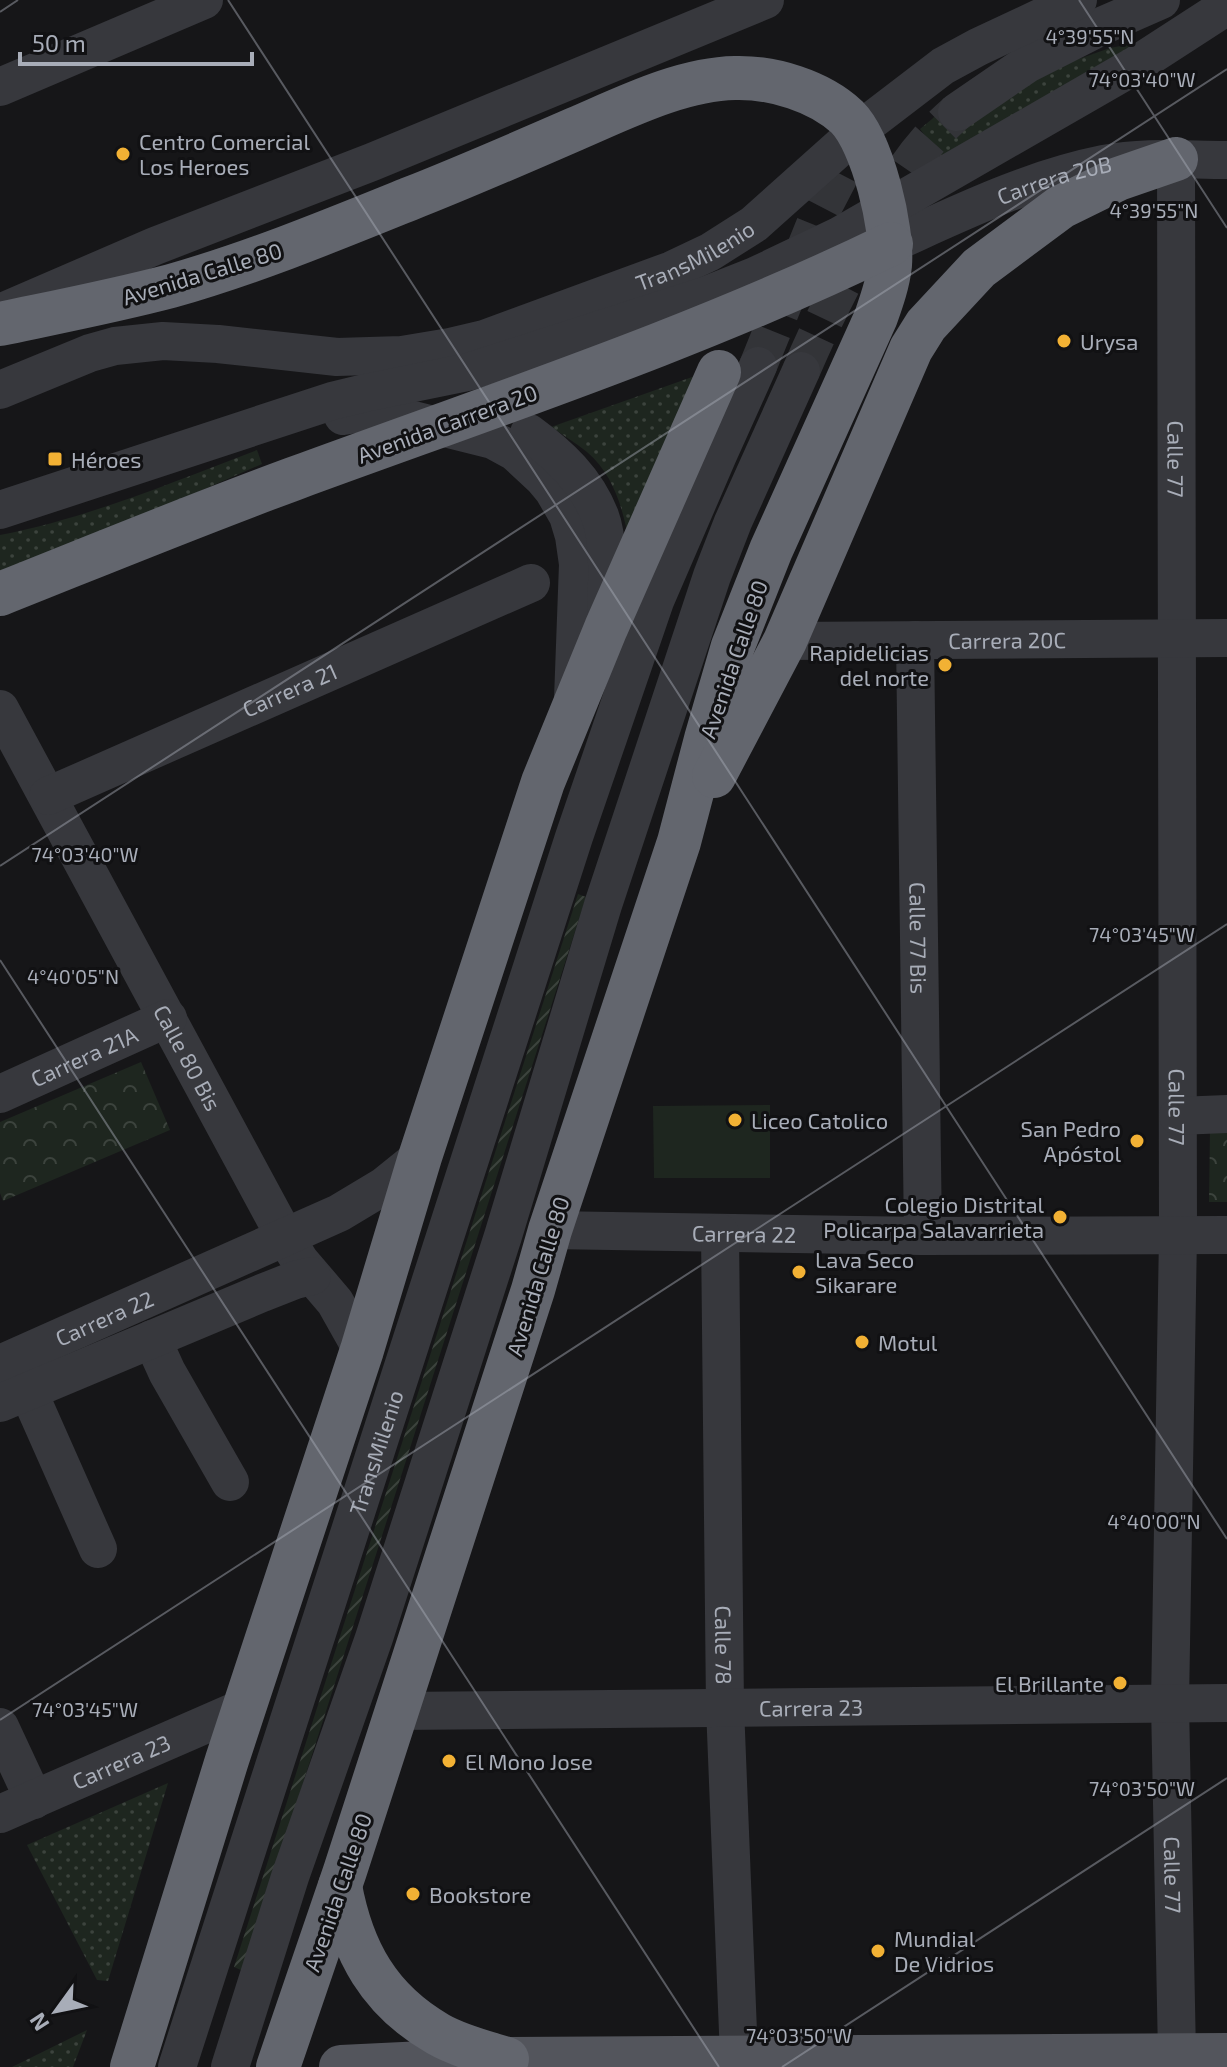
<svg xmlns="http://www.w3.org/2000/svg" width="1227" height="2067" font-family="'Exo 2',sans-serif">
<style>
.grass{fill:url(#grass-dots)}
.park{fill:url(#park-crowns)}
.garden{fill:url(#garden-furrows)}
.pitch{fill:#1e261f}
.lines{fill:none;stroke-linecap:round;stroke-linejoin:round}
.minor-tunnel{stroke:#333438;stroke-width:38;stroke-dasharray:38 19;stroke-linecap:butt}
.minor{stroke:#37383d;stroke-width:38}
.major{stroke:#53555c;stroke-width:44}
.highway{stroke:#63666e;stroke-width:44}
.ticks{fill:none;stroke:#a8adb8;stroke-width:2;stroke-opacity:0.45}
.poi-dot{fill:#f2b134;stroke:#111113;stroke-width:3}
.labels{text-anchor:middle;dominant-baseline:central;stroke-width:6;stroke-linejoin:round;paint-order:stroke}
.poi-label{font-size:22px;fill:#a8adb8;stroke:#111113;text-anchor:start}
.street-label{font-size:22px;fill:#a8adb8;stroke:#111113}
.ticks-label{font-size:20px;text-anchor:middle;fill:#a8adb8;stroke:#111113;stroke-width:6;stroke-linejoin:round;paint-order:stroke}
</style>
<defs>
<pattern id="grass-dots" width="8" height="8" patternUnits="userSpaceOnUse" patternTransform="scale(2)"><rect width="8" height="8" fill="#1e261f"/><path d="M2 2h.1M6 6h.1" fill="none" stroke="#3c433d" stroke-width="1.8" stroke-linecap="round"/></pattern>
<pattern id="park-crowns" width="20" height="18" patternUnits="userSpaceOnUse" patternTransform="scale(2)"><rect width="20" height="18" fill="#1e261f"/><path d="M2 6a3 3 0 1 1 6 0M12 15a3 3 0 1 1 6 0" fill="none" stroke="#3c433d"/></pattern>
<pattern id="garden-furrows" width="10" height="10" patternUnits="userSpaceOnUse" patternTransform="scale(2)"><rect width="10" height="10" fill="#1e261f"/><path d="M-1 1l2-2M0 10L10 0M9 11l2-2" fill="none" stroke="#3c433d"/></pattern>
</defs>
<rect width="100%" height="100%" fill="#161618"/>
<g class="grass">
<polygon points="1146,41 941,157 920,129 950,104 1110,48"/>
<path d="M695,376L629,542C623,509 614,475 587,452C576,443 563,435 551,427Z"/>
<path d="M257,450L262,464L81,543L0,571V535C89,518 172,482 257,450Z"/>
<polygon points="168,1783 108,1981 97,1980 27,1845"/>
<polygon points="87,2030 73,2067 12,2067"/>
</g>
<g class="park">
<polygon points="141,1062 170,1130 3,1201 0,1193 0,1122"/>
<polygon points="1210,1131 1227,1131 1227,1202 1209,1202"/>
</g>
<polygon class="garden" points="578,894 586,897 243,1971 234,1967"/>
<polygon class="pitch" points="770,1105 770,1178 654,1178 653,1106"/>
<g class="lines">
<g class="minor-tunnel">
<polyline points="758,366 819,215 844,167 871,128"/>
<path d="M801,371C819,329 839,288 861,248C890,193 910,153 957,112"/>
</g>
<g class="minor">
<polyline points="0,87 204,0"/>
<polyline points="957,112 1027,64 1104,25 1161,0"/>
<path id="s1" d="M1176,159L1178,1235L1170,1703L1177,2054"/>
<path id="s2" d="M891,244C960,213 1029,179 1104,164C1144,156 1186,160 1227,160"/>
<polyline points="2,312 155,246 372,162 765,0"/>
<path id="s3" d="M0,390L90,353L115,346L163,341L218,344L337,357L402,355L450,347L484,339L672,270L710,252L754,224L858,131L943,66L978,47L1078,0"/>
<polyline points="343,416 369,412 393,415 493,440 515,452 543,478 553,490 568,516 574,536 578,564 573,699"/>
<path d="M529,433C559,455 586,480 600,516C611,545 606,595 606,627"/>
<polyline points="0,510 332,401 365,393 468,372 707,295 755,276 839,236 1136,65 1227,6"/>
<path id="s4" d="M915,640L923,1236"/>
<path id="s5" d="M785,641L1227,638"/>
<path id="s6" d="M0,709L285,1237L300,1261L335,1302L362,1350"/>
<path id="s7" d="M48,796L531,583"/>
<path id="s8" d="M0,1094L168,1018"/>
<polyline points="1178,1116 1227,1114"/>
<path id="s9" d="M550,1230L923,1236L1227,1235"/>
<path id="s10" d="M720,1233L725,1707L739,2057"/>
<polyline points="152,1339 167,1372 230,1482"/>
<path id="s11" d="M0,1364L339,1213L384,1186L420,1157"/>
<polyline points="28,1391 98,1549"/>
<polyline points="0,1403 262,1293 295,1280 312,1276"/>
<path id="s12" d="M397,1711L1227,1703"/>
<polyline points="0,1727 34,1800"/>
<path id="s13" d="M0,1814L243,1708"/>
<path id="s14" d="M177,2067L574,837L655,601L718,455L758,366"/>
<polyline points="230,2067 290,1877 374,1638 503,1236 603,905 712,576 733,522 801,371"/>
</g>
<polyline class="major" points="341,2067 507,2059 1227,2055"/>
<g class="highway">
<path d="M0,324C57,312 114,301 171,286C252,263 330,231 409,199C465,177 520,153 575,129C624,108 681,79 735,78C773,77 819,91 847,117C873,143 893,229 890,265C888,283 882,300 876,317L771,550L733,646L706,739L679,842L550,1230L533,1290L345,1871L278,2067"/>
<path d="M0,594C98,555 195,515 293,479C494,405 698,338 891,244"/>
<polyline points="714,776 785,641 911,349 926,325 979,268 1061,207 1118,179 1176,159"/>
<path d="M340,1886C352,1951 379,2000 438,2034C459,2046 484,2052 507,2059"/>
<polyline points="132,2067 227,1760 362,1350 420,1157 543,782 606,628 719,372"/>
</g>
</g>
<path class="ticks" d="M228,0L1227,1539M1079,0L1227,228M0,12L18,0M0,866L1227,69M0,960L719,2067M0,1720L1227,924M782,2067L1227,1778"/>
<g class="poi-dot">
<circle cx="123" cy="154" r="8"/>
<circle cx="1064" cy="341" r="8"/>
<rect x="47" y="451" width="16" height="16" rx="4"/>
<circle cx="945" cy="665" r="8"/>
<circle cx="735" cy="1120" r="8"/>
<circle cx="1137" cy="1141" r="8"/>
<circle cx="1060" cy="1217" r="8"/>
<circle cx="799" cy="1272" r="8"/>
<circle cx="862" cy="1342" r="8"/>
<circle cx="1120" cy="1683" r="8"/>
<circle cx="449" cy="1761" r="8"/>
<circle cx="413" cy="1894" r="8"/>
<circle cx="878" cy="1951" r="8"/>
</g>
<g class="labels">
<g class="poi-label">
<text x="139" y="141">Centro Comercial<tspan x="139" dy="25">Los Heroes</tspan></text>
<text x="1080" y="341">Urysa</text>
<text x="71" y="459">Héroes</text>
<text x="929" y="652" text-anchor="end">Rapidelicias<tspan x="929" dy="25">del norte</tspan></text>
<text x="751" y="1120">Liceo Catolico</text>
<text x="1121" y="1128" text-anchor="end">San Pedro<tspan x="1121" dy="25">Apóstol</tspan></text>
<text x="1044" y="1204" text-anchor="end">Colegio Distrital<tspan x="1044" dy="25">Policarpa Salavarrieta</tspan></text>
<text x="815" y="1259">Lava Seco<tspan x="815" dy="25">Sikarare</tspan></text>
<text x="878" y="1342">Motul</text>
<text x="1104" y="1683" text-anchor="end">El Brillante</text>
<text x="465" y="1761">El Mono Jose</text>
<text x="429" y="1894">Bookstore</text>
<text x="894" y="1938">Mundial<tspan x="894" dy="25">De Vidrios</tspan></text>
</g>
<g class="street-label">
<text stroke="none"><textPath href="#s2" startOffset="176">Carrera 20B</textPath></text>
<text stroke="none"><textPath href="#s3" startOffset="722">TransMilenio</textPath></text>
<text transform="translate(202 273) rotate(-17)">Avenida Calle 80</text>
<text transform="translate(447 423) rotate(-20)">Avenida Carrera 20</text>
<text stroke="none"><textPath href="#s1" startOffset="300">Calle 77</textPath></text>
<text stroke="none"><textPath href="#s5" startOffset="222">Carrera 20C</textPath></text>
<text transform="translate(733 659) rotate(-71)">Avenida Calle 80</text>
<text stroke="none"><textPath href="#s7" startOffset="264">Carrera 21</textPath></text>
<text stroke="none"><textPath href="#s4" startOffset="298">Calle 77 Bis</textPath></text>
<text stroke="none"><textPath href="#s8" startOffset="92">Carrera 21A</textPath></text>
<text stroke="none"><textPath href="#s6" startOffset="396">Calle 80 Bis</textPath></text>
<text stroke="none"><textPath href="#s1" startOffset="948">Calle 77</textPath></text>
<text stroke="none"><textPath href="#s9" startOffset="194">Carrera 22</textPath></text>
<text transform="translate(537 1276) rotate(-73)">Avenida Calle 80</text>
<text stroke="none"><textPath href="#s11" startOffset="114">Carrera 22</textPath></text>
<text stroke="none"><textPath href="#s14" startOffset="646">TransMilenio</textPath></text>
<text stroke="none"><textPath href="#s10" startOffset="412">Calle 78</textPath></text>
<text stroke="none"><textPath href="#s12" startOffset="414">Carrera 23</textPath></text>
<text stroke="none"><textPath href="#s13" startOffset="132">Carrera 23</textPath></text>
<text stroke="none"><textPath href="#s1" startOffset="1716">Calle 77</textPath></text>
<text transform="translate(337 1892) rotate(-71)">Avenida Calle 80</text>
</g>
</g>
<g class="ticks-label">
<text x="1090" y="44">4°39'55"N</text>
<text x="1142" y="87">74°03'40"W</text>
<text x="1154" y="218">4°39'55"N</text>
<text x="85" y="862">74°03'40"W</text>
<text x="1142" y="942">74°03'45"W</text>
<text x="73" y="984">4°40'05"N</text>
<text x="1154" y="1529">4°40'00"N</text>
<text x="85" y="1717">74°03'45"W</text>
<text x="1142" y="1796">74°03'50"W</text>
<text x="799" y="2043">74°03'50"W</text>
</g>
<g transform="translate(56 2011) rotate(237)" stroke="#111113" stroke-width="6" paint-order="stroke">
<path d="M0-6L14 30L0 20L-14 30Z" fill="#a8adb8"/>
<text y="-12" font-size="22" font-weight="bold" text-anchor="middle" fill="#a8adb8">N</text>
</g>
<path d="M20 52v12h232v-12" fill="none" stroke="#a8adb8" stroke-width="4"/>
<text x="32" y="52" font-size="24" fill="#a8adb8" stroke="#111113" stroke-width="6" paint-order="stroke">50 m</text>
</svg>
